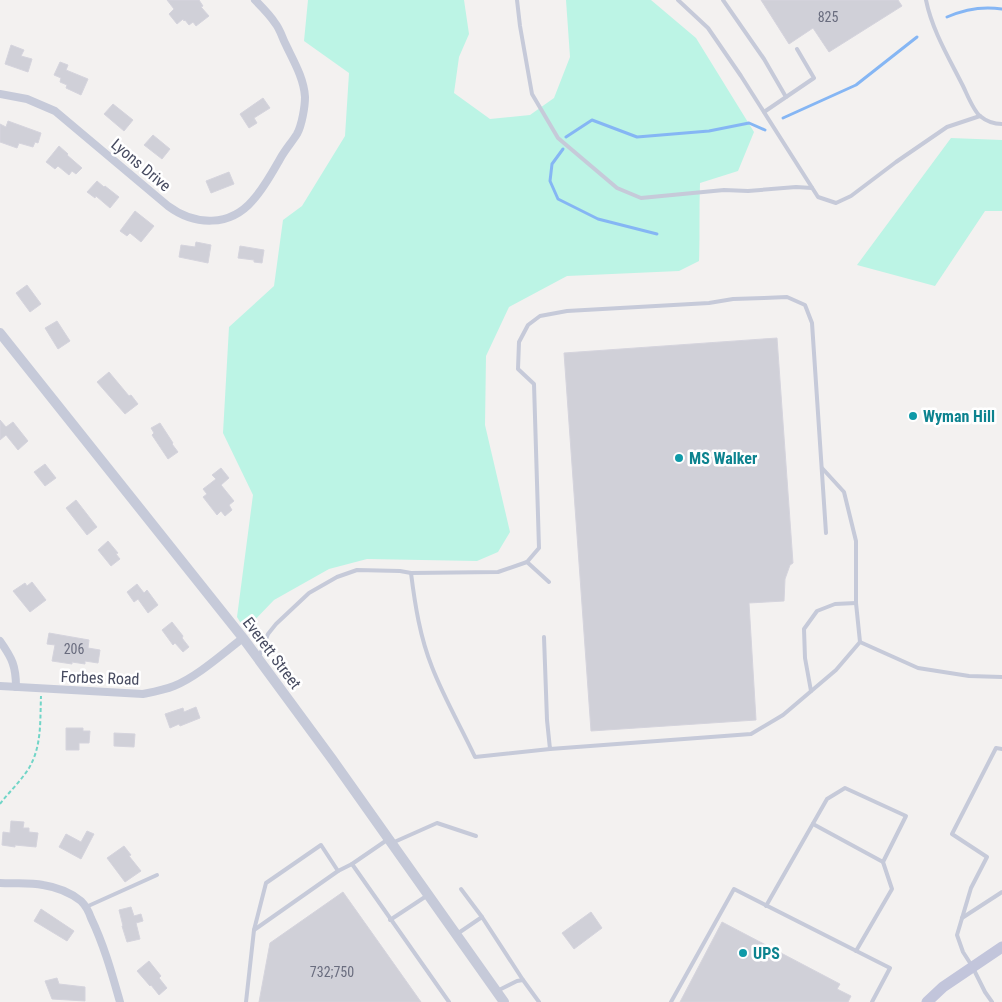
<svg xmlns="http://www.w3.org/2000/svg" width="1002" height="1002" font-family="'Roboto Condensed',sans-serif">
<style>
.green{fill:#bcf4e5}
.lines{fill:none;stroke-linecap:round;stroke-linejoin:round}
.stream{stroke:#85b6f4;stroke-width:3}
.building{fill:#d0d0d8;stroke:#d5d4dd}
.path{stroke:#71d5c7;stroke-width:2;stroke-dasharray:4 2.5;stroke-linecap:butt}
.service{stroke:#c6cad9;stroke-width:4}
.minor{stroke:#c6cad9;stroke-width:8}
.tertiary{stroke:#c6cad9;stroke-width:10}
.secondary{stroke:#c2c5db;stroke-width:11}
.culture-dot{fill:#0f9aa8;stroke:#fff;stroke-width:2}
.labels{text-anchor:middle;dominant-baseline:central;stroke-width:5;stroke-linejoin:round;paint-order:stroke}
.number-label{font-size:14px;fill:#696c7e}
.street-label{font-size:16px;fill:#474b60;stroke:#fff}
.culture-label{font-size:16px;font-weight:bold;fill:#0d838f;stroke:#fff;text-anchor:start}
</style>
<rect width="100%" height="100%" fill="#f3f1f0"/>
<g class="green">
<path d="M308,0H464L469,34L459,57L454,93L490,119L530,115L554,98L570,57L566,0H651L696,38L754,132L738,171L700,183C699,209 700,235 699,261L679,271L567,276L509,307L486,356L485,425L510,532L498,552L477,561L367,559L329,569L274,600L245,630L237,617L253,495L223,433L229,327L274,286L283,220L302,206L345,136L349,73L304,41Z"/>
<polygon points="951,138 1002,140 1002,211 985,211 935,286 857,265"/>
</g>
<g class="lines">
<g class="stream">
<path d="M947,17C965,9 983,6 1002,9"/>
<polyline points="783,118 856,85 917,37"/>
<polyline points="566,137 592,120 637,137 709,131 749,123 765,130"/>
<polyline points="563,149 552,164 550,181 558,199 598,219 657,234"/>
</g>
</g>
<g class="building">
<polygon points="167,0 199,0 203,6 201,7 209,16 196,26 193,22 189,25 185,20 184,21 183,19 177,24 169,14 174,9"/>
<polygon points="761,0 898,0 902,6 829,52 813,28 789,44"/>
<polygon points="11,45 24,50 21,56 32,59 28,72 5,64"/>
<polygon points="60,62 68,65 66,70 88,79 81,95 66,88 67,85 60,82 61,78 54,75"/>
<polygon points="263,98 270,108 254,118 257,123 249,128 240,114"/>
<polygon points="113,104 133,120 124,131 104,114"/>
<polygon points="8,121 41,133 38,143 35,142 33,147 19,143 17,148 0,142 0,124 6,127"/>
<polygon points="153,135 170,149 162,159 144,145"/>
<polygon points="59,146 68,154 67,155 82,168 76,174 72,171 69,175 58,166 55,169 46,162"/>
<polygon points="229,172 234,184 211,193 206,181"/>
<polygon points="97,181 104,187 105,186 119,197 110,208 96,196 95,198 87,192"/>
<polygon points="135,211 154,226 141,242 130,233 127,236 120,231"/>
<polygon points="196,242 211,245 208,263 179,257 181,245 195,247"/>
<polygon points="240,246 264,250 262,263 254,262 254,260 238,258"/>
<polygon points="27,285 41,304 30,312 16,293"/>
<polygon points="57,321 70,341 58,349 45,328"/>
<polygon points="777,338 793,563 790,565 785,579 784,601 749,603 756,720 591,731 564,353"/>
<polygon points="109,372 129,396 131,395 138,404 125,414 97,382"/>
<polygon points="0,420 6,427 13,422 28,441 18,450 6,435 0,440"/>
<polygon points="160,423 173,443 172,444 178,452 168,459 152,435 154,433 151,428"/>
<polygon points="45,464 56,478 45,486 34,472"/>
<polygon points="221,468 229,478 221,485 234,501 229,505 232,510 225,516 221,511 217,515 203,497 207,494 203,489 216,479 212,475"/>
<polygon points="76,500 97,527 87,535 66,508"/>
<polygon points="108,541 118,553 116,554 120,559 111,566 98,550"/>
<polygon points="32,582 46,600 30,612 13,591 25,583 27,586"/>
<polygon points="137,584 144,593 147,590 158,605 148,613 138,599 134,602 127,592"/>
<polygon points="172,622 183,636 182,638 189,647 183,652 175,643 173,645 162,630"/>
<polygon points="49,633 89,640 88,648 100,650 98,663 85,661 85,664 72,662 72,664 52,661 55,645 47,644"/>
<polygon points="196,707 200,718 180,726 179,724 170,728 165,714 183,708 184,712"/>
<polygon points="66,728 83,728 83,731 90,731 89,743 79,743 79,750 66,750"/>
<polygon points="114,733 135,734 134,747 114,746"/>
<polygon points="11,821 24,822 23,828 29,828 29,832 38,833 36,847 15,845 15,847 2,845 3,832 10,833"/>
<polygon points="87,831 94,834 81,859 59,847 66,834 81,842"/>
<polygon points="124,846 131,855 129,856 141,871 125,882 107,858"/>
<polygon points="343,892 421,1002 259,1002 270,943"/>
<polygon points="131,907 134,916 141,914 143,921 136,923 140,939 127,942 122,926 123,926 119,910"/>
<polygon points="41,909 74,931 67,941 34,921"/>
<polygon points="591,912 602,928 574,949 562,933"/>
<polygon points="722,922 840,984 837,989 851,996 848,1002 680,1002"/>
<polygon points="149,961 161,976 159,978 167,988 159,995 151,985 150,986 137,971"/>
<polygon points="57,978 59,984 85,987 85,1001 52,999 45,981"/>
</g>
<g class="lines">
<path class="path" d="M0,804C9,792 21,781 29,768C42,746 40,720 41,696"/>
<g class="service">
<polyline points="517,0 520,26 532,94 558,138 617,188 641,198 724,190 748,191 796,187 812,188"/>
<polyline points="678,0 708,28 741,76 818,197 836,203 851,196 896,162 947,127 980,116"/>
<polyline points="723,0 764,59 786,97"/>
<path d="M926,0C932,30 949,58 963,86C967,94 973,110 980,116C986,121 995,124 1002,124"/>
<polyline points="764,112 814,78 797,49"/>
<polyline points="822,468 844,492 856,541 856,603 860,642"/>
<polyline points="527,562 539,548 534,384 518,369 519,342 528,325 540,316 567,311 709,303 733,299 764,298 787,297 805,305 812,323 826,533"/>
<path d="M411,573C415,605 420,637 432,667C444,698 461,727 475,757L550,749"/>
<polyline points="544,637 547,720 550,749 751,734 783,715 836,670 860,642 918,668 969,676 1002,677"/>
<polyline points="259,657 268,634 276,624 309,593 337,577 357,570 400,571 411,573 498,572 527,562 549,582"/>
<polyline points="811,691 805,658 804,629 817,611 835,604 856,603"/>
<polyline points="813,824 883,862"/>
<polyline points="392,843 437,823 476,836"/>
<polyline points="352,864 449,1002"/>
<polyline points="461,889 482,917"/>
<polyline points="766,906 827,799 845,788 906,816 883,862 892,889 856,951"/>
<polyline points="86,907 157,875"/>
<polyline points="962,918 1002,892"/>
<polyline points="390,920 428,895"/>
<polyline points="254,930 266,883 321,845 338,871"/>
<polyline points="457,934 482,917 523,980"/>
<polyline points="497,991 517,981 523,980 539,1002"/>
<polyline points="246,1002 254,930 338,871 352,864 387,840"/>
<polyline points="671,1002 734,889 890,968 872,1002"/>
<polyline points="992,1002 985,992 972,966 963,952 957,935 971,888 987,857 952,834 996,748 1002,749"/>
</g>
<g class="minor">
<path d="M0,94L27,99L55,111L168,206C195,226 230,227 253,200C264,188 272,173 280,159C285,150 292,142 297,134C302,125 305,106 305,97C304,78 293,60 285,43C282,37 280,29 275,23C270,15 262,7 255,0"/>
<path d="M0,641C12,658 16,666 16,687"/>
<path d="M0,686L143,694C153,692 164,690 174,686C198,676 222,654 243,638"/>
<path d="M0,883C14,884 29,882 43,885C56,887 71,893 81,901C86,906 89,912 91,918C104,945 112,974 120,1002"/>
</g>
<polyline class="tertiary" points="0,333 243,638 332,759 504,1002"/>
<polyline class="secondary" points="927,1002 943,987 1002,947"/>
</g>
<g class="culture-dot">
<circle cx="913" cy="416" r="5"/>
<circle cx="679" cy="458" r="5"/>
<circle cx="743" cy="953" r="5"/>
</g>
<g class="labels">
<g class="number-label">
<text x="828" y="17">825</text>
<text x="74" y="649">206</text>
<text x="332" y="972">732;750</text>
</g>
<g class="street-label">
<text transform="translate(141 165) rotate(40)">Lyons Drive</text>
<text transform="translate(272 653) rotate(53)">Everett Street</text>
<text transform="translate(100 678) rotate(2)">Forbes Road</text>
</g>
<g class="culture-label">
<text x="923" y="416">Wyman Hill</text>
<text x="689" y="458">MS Walker</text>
<text x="753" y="953">UPS</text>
</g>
</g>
</svg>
